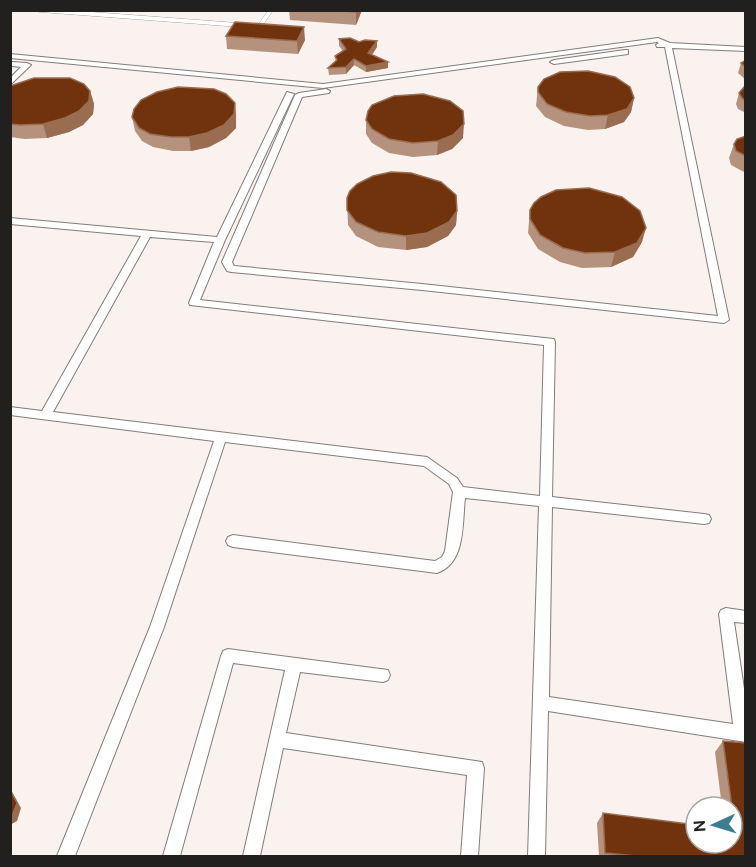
<svg xmlns="http://www.w3.org/2000/svg" width="756" height="867" font-family="'DM Sans',sans-serif">
<style>
.lines{fill:none;stroke-linecap:round;stroke-linejoin:round}
.service-casing{stroke:#837d7a;stroke-width:4.5}
.minor-casing{stroke:#837d7a;stroke-width:2}
.service{stroke:#fff;stroke-width:4}
.minor{fill:#fff;fill-rule:evenodd}
.wall{fill:#b5927e}
.shaded-wall{fill:#9a6c50}
.building{fill:#71330d;stroke:#9a6c50;stroke-width:1.5}
</style>
<rect width="100%" height="100%" fill="#f9f2ee"/>
<g class="lines">
<g class="service-casing">
<g id="service">
<polyline points="39,10 239,25"/>
<polyline points="255,26 259,27 271,10"/>
</g>
</g>
<g class="minor-casing">
<g id="minor">
<polygon points="658,38 670,43 746,47 746,51 672,48 729,320 724,323 422,290 231,272 227,271 222,262 295,95 299,93 326,89 330,91 329,93 302,97 232,262 234,266 422,284 718,316 665,47 657,47 656,45 659,43 657,42 323,88 10,58 10,54 323,84"/>
<polygon points="625,50 628,50 628,54 554,64 550,62 554,60"/>
<polygon points="12,62 27,63 31,65 10,85 10,78 21,67 12,66"/>
<path d="M287,92L294,94L225,240L200,300L554,339L555,342L552,497L704,514L709,515L711,519L709,523L704,524L552,507L549,697L733,724L719,614L721,610L726,608L746,611V623L734,622L746,702V742L548,711L545,856H528L539,506L465,498C462,524 466,563 437,573L233,547L228,545L226,541L228,537L233,535L435,561L442,557L445,551L453,492L449,484L424,466L225,442L164,627L75,856H57L150,627L214,441L10,415V407L42,411L141,236L10,224V218L217,237ZM150,237L214,242L189,303L190,305L544,345L540,496L463,487L457,478L427,457L53,412Z"/>
<polygon points="228,649 388,670 390,675 388,680 383,682 300,672 286,733 482,762 484,768 478,856 461,856 467,775 283,748 260,856 243,856 285,670 233,663 180,856 163,856 221,656 223,651"/>
</g>
</g>
<use href="#service" class="service"/>
<use href="#minor" class="minor"/>
</g>
<g class="wall">
<polygon points="289,10 362,10 356,25 290,20"/>
<polygon points="226,36 305,40 298,54 227,49"/>
<polygon points="339,39 359,42 377,47 372,55 388,62 388,68 366,72 354,65 346,74 329,75 328,68 336,62 335,56 343,51 339,46"/>
<polygon points="746,60 746,80 738,73 741,63"/>
<polygon points="10,86 90,91 94,104 93,114 83,125 69,132 47,138 25,139 10,137"/>
<polygon points="538,87 634,98 631,112 624,122 605,129 588,130 564,126 545,117 536,106"/>
<polygon points="746,87 746,113 738,109 736,104 739,93"/>
<polygon points="235,103 236,117 236,128 226,138 209,147 191,151 173,151 153,147 142,141 135,131 132,117"/>
<polygon points="366,120 463,138 452,149 437,155 413,157 389,153 372,143 366,134"/>
<polygon points="746,136 746,173 731,165 729,158 734,144"/>
<polygon points="347,198 457,211 456,225 448,236 427,247 406,250 378,247 356,236 348,225"/>
<polygon points="530,210 642,242 633,257 611,267 582,268 560,262 538,249 528,233"/>
<polygon points="723,741 746,856 599,856 597,823 603,813 732,843 732,807 722,807 715,752"/>
</g>
<g class="shaded-wall">
<polygon points="357,10 362,10 356,25 356,12"/>
<polygon points="304,27 305,40 298,54 297,41"/>
<polygon points="377,41 377,47 368,60 368,53"/>
<polygon points="354,59 354,65 346,74 346,67"/>
<polygon points="388,62 388,68 366,72 366,66"/>
<polygon points="90,91 94,104 93,114 83,125 69,132 47,138 43,124"/>
<polygon points="634,98 631,112 624,122 605,129 608,115"/>
<polygon points="235,103 236,117 236,128 226,138 209,147 191,151 189,137"/>
<polygon points="464,124 463,138 452,149 437,155 438,141"/>
<polygon points="457,211 456,225 448,236 427,247 406,250 406,236"/>
<polygon points="646,228 642,242 633,257 611,267 615,252"/>
<polygon points="12,793 16,799 21,808 17,821 10,825"/>
</g>
<g class="building">
<polygon points="330,10 357,10 356,12"/>
<polygon points="235,22 304,27 297,41 226,36"/>
<polygon points="350,38 359,42 365,40 377,41 368,53 388,62 366,66 354,59 346,67 328,68 337,60 335,56 346,49 339,39"/>
<polygon points="746,60 746,67 741,63"/>
<polygon points="588,71 615,77 630,87 634,98 627,109 608,115 590,116 566,112 547,104 538,92 538,87 544,79 560,72"/>
<polygon points="34,78 70,78 84,84 90,91 89,101 79,111 65,118 43,124 20,125 10,124 10,86"/>
<polygon points="178,87 214,89 226,94 235,103 234,114 224,125 207,133 189,137 171,137 150,134 139,128 132,117 134,109 141,100 157,92"/>
<polygon points="744,87 746,87 746,101 742,98 739,93"/>
<polygon points="423,94 450,101 463,111 464,124 453,135 438,141 413,143 389,139 372,129 366,120 368,111 372,105 394,96"/>
<polygon points="746,136 746,156 736,151 734,144 737,139"/>
<polygon points="391,172 411,173 441,182 456,195 457,211 449,222 427,233 406,236 378,232 356,222 347,210 347,198 350,191 357,184 373,176"/>
<polygon points="589,188 622,197 640,211 646,228 637,243 615,252 585,253 563,248 540,235 530,219 530,210 534,203 541,197 556,190"/>
<polygon points="723,741 746,743 746,856 636,856 605,853 603,813 696,825 696,843 732,843 732,829 735,830"/>
<polygon points="10,793 12,793 17,803 12,816 10,817"/>
</g>
<rect width="756" height="867" fill="none" stroke="#22201f" stroke-width="24"/>
<g transform="translate(714 825) rotate(266)"><circle r="28" fill="#ffffff" stroke="#a7a6a5" stroke-width="1.5"/>
<path d="M0-4.5L10 22L0 15L-10 22Z" fill="#3d7d90"/>
<text y="-9" font-size="16" font-weight="bold" text-anchor="middle" fill="#22201f">N</text>
</g>
</svg>
